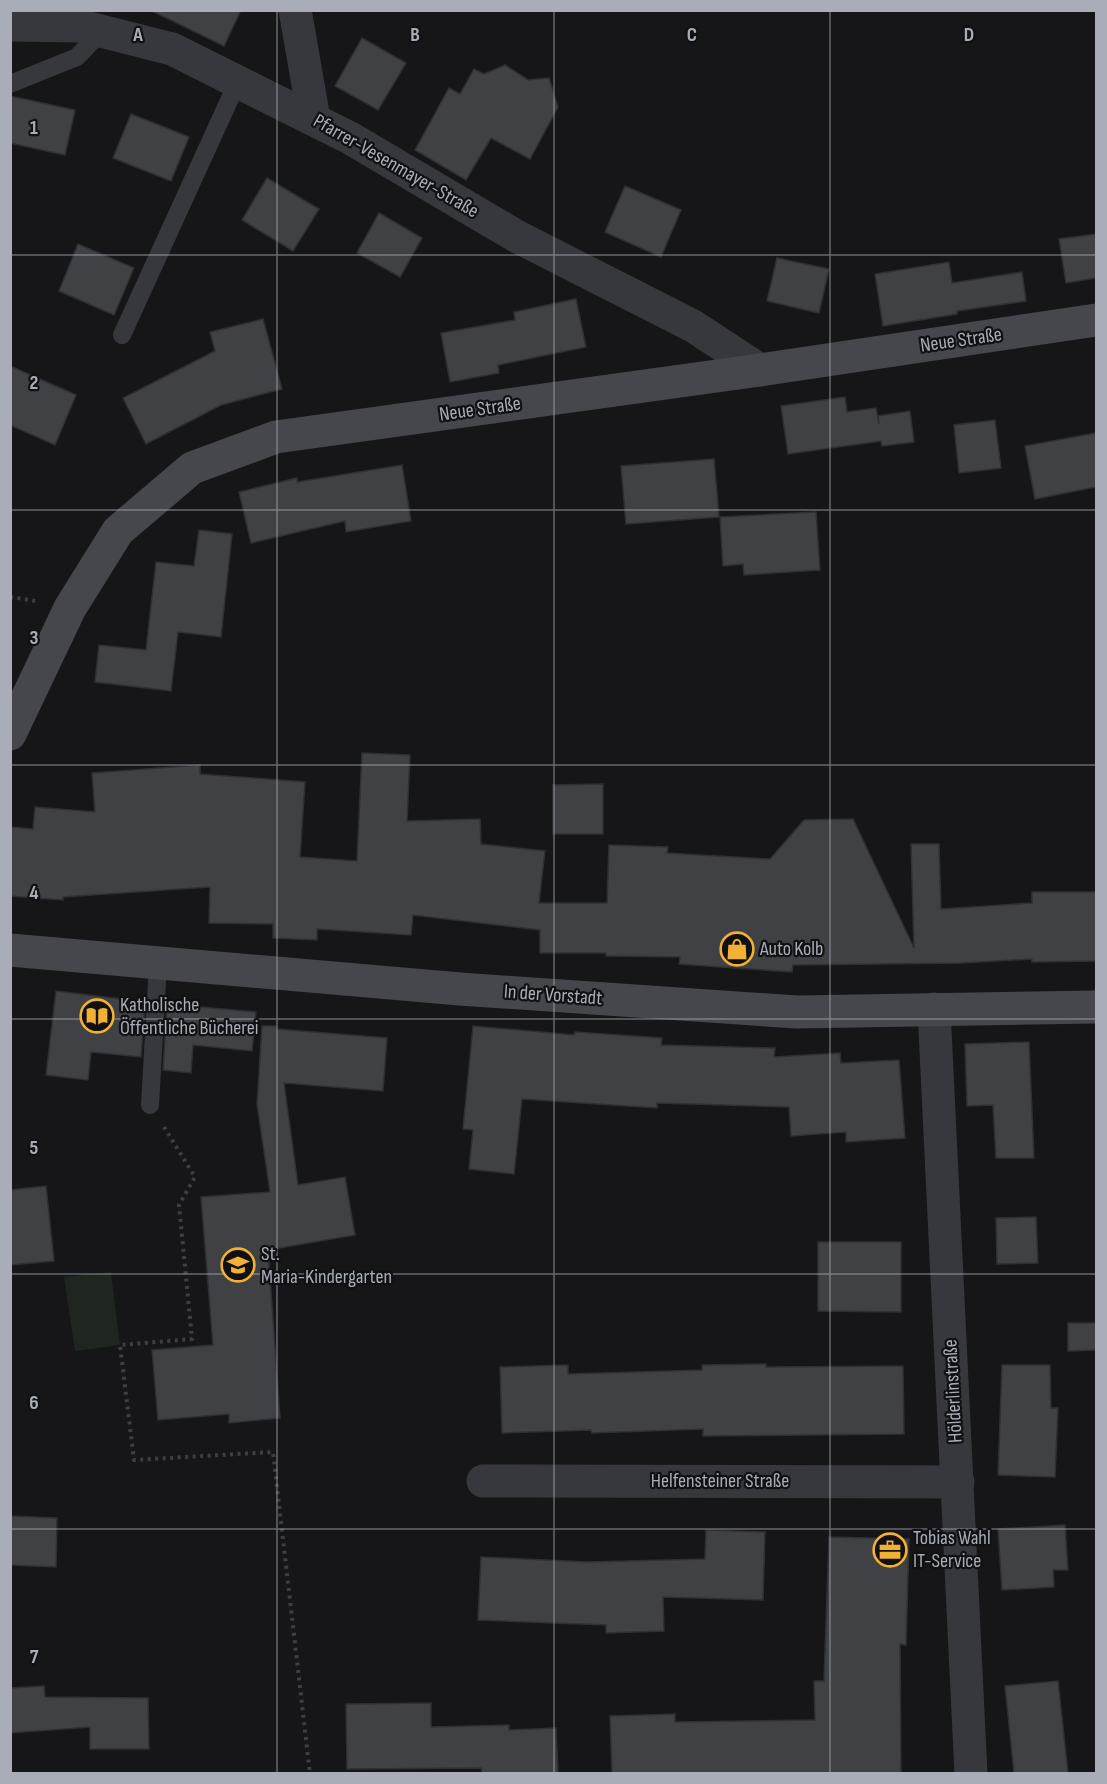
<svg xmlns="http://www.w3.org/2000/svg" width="1107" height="1784" font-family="'Sofia Sans Condensed',sans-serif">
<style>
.green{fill:#1e261f}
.building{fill:#404145;stroke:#303034;stroke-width:1.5}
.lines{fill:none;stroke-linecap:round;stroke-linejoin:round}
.path{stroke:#3d3f44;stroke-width:4;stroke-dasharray:3 4.5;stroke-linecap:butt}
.lane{stroke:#37383d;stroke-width:18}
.street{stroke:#37383d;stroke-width:33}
.secondary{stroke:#45474d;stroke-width:33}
.grid{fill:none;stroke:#a8adb8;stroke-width:1.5;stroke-opacity:0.55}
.labels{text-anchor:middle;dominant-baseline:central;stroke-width:4.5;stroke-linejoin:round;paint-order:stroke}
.street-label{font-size:20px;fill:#a8adb8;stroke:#111113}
.poi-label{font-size:20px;fill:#a8adb8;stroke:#111113;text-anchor:start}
.grid-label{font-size:20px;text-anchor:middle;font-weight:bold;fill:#a8adb8;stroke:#111113;stroke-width:4.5;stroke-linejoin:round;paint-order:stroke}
</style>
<rect width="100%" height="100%" fill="#161618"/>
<polygon class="green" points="111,1272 120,1345 75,1351 64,1277"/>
<g class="building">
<polygon points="150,10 241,10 224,46"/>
<polygon points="362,38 406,63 378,110 335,86"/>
<polygon points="505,65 528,80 549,78 558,107 530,159 491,138 466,180 415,150 449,88 460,94 474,69 484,74"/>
<polygon points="10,96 75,110 65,155 10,143"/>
<polygon points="131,114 189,137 171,181 113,158"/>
<polygon points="267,178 319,209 293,251 242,220"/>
<polygon points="625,186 681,210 661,257 605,232"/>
<polygon points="379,213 422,238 400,277 357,253"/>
<polygon points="1096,234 1096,278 1066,283 1059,239"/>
<polygon points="78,244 134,268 114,315 59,291"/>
<polygon points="777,258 829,269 819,313 767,301"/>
<polygon points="949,262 952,283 1022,272 1026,301 957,311 957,314 883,326 875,274"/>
<polygon points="576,299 586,347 498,365 499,373 450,382 441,333 515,320 514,312"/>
<polygon points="263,319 282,389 221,405 146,444 123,398 215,351 210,332"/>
<polygon points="10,366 76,395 55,445 10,425"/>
<polygon points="845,397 847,412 876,408 879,424 878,416 910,411 914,442 882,446 881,441 788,454 781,406"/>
<polygon points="995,420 1001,468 959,473 954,425"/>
<polygon points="1096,433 1096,487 1035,499 1025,446"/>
<polygon points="714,459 719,517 626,524 621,466"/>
<polygon points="402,465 411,521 346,532 345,521 251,543 239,492 297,478 297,482"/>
<polygon points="816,512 820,570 744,575 743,564 723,566 720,517"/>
<polygon points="199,530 232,534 221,637 178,632 171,691 95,682 99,645 146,650 156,562 194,566"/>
<polygon points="362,753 410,755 407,821 480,819 481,844 545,851 539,903 607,903 609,845 668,847 667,853 770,859 804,820 853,819 914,948 911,844 939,844 941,909 1032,903 1032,892 1096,892 1096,961 1032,962 1032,959 961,963 793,965 792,972 679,964 680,957 606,956 606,953 540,953 540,930 413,915 411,935 317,929 317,940 273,938 273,924 209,923 210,887 63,897 63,900 10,896 10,827 33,829 35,807 95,812 92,773 200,765 200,774 305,782 300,857 357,861"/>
<polygon points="603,784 603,834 553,834 553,785"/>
<polygon points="56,991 145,1002 141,1057 91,1052 88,1080 46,1075"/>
<polygon points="167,1004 256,1012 252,1051 193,1045 191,1073 163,1070"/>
<polygon points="262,1026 276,1026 277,1029 387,1038 383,1091 284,1083 298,1185 345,1177 355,1235 268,1250 280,1418 229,1423 229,1414 158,1420 152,1350 213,1345 201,1197 270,1192 257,1104"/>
<polygon points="473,1026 574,1035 575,1032 662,1038 661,1045 775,1048 774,1057 840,1053 841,1063 899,1060 905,1138 846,1142 846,1132 791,1136 789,1107 657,1103 657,1108 522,1099 514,1174 469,1169 473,1130 463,1129"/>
<polygon points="1029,1042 1034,1158 996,1158 993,1105 967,1106 965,1044"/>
<polygon points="46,1186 54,1261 10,1265 10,1190"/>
<polygon points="1036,1217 1038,1263 997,1264 996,1218"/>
<polygon points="818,1242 901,1242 901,1312 818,1311"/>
<polygon points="1068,1323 1096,1323 1096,1350 1068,1351"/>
<polygon points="766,1364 766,1367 903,1366 904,1434 703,1436 703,1429 592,1433 591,1430 502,1433 500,1367 568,1365 568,1374 702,1370 702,1365"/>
<polygon points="1002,1365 1050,1365 1051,1408 1058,1408 1055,1477 998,1475"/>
<polygon points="10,1516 57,1518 56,1567 10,1565"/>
<polygon points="1065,1525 1068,1570 1053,1570 1054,1587 1002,1590 998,1529"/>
<polygon points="706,1530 765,1532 763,1600 663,1597 664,1631 606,1633 606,1625 478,1620 481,1557 588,1562 705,1559"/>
<polygon points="829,1537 909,1539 906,1645 900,1644 901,1773 612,1773 610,1716 675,1714 675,1722 815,1720 814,1681 824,1681"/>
<polygon points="1058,1681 1068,1773 1014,1773 1005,1686"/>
<polygon points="44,1686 45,1697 148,1698 149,1749 90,1749 90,1727 10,1733 10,1688"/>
<polygon points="431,1703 431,1727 509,1725 509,1730 556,1728 558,1773 482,1773 481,1768 347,1769 346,1704"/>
</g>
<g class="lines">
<g class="path">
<polyline points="10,597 36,601"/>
<polyline points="164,1127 195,1177 179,1205 192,1339 120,1345 134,1460 273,1452 310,1774"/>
</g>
<g class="lane">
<polyline points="10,84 77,57 102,31"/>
<polyline points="122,335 238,81"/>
<polyline points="150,1105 158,964"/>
</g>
<g class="street">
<polyline points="295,10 314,119"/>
<polyline points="10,25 81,26 172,49 350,138 516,236 693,326 760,370"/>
<polyline points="934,1009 971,1774"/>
<polyline points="483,1481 958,1482"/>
</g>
<g class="secondary">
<polyline points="10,734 70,608 118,531 192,468 276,437 760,370 1096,320"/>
<polyline points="10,950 460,989 797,1012 1096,1007"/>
</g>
</g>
<path class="grid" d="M277,10V1774M554,10V1774M830,10V1774M10,255H1096M10,510H1096M10,765H1096M10,1019H1096M10,1274H1096M10,1529H1096"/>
<defs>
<g id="shop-ring" transform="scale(1.725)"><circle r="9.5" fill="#111113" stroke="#f2b134" stroke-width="1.5"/><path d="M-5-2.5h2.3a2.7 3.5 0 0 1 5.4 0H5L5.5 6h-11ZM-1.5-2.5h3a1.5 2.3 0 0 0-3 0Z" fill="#f2b134"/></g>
<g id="library-ring" transform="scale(1.725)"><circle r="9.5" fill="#111113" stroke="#f2b134" stroke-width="1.5"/><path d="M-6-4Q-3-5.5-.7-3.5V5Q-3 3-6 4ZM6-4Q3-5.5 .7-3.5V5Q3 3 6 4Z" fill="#f2b134"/></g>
<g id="school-ring" transform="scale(1.725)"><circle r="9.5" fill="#111113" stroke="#f2b134" stroke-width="1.5"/><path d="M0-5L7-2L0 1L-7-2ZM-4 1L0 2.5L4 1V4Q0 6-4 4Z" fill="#f2b134"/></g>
<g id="office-ring" transform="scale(1.725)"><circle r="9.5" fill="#111113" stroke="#f2b134" stroke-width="1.5"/><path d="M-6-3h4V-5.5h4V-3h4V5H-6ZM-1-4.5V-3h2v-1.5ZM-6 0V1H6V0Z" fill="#f2b134"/></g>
</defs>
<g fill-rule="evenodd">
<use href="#shop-ring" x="737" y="949"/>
<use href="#library-ring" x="97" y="1016"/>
<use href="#school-ring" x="238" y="1265"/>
<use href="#office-ring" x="890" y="1550"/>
</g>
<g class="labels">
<g class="street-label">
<text transform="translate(396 166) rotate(30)">Pfarrer-Vesenmayer-Straße</text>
<text transform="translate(961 340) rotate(-8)">Neue Straße</text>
<text transform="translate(480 409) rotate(-8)">Neue Straße</text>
<text transform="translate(553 995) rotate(4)">In der Vorstadt</text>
<text transform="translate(953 1391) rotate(-93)">Hölderlinstraße</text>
<text x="720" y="1481">Helfensteiner Straße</text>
</g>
<g class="poi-label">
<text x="760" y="949">Auto Kolb</text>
<text x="120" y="1005">Katholische<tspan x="120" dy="23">Öffentliche Bücherei</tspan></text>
<text x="261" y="1254">St.<tspan x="261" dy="23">Maria-Kindergarten</tspan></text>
<text x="913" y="1538">Tobias Wahl<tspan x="913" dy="23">IT-Service</tspan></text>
</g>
</g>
<g class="grid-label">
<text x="138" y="41">A</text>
<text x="415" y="41">B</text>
<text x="692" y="41">C</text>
<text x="969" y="41">D</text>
<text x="34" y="134">1</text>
<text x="34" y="389">2</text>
<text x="34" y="644">3</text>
<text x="34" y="899">4</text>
<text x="34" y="1154">5</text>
<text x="34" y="1409">6</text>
<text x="34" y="1663">7</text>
</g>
<rect width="1107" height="1784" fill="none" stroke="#a8adb8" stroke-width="24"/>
</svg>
